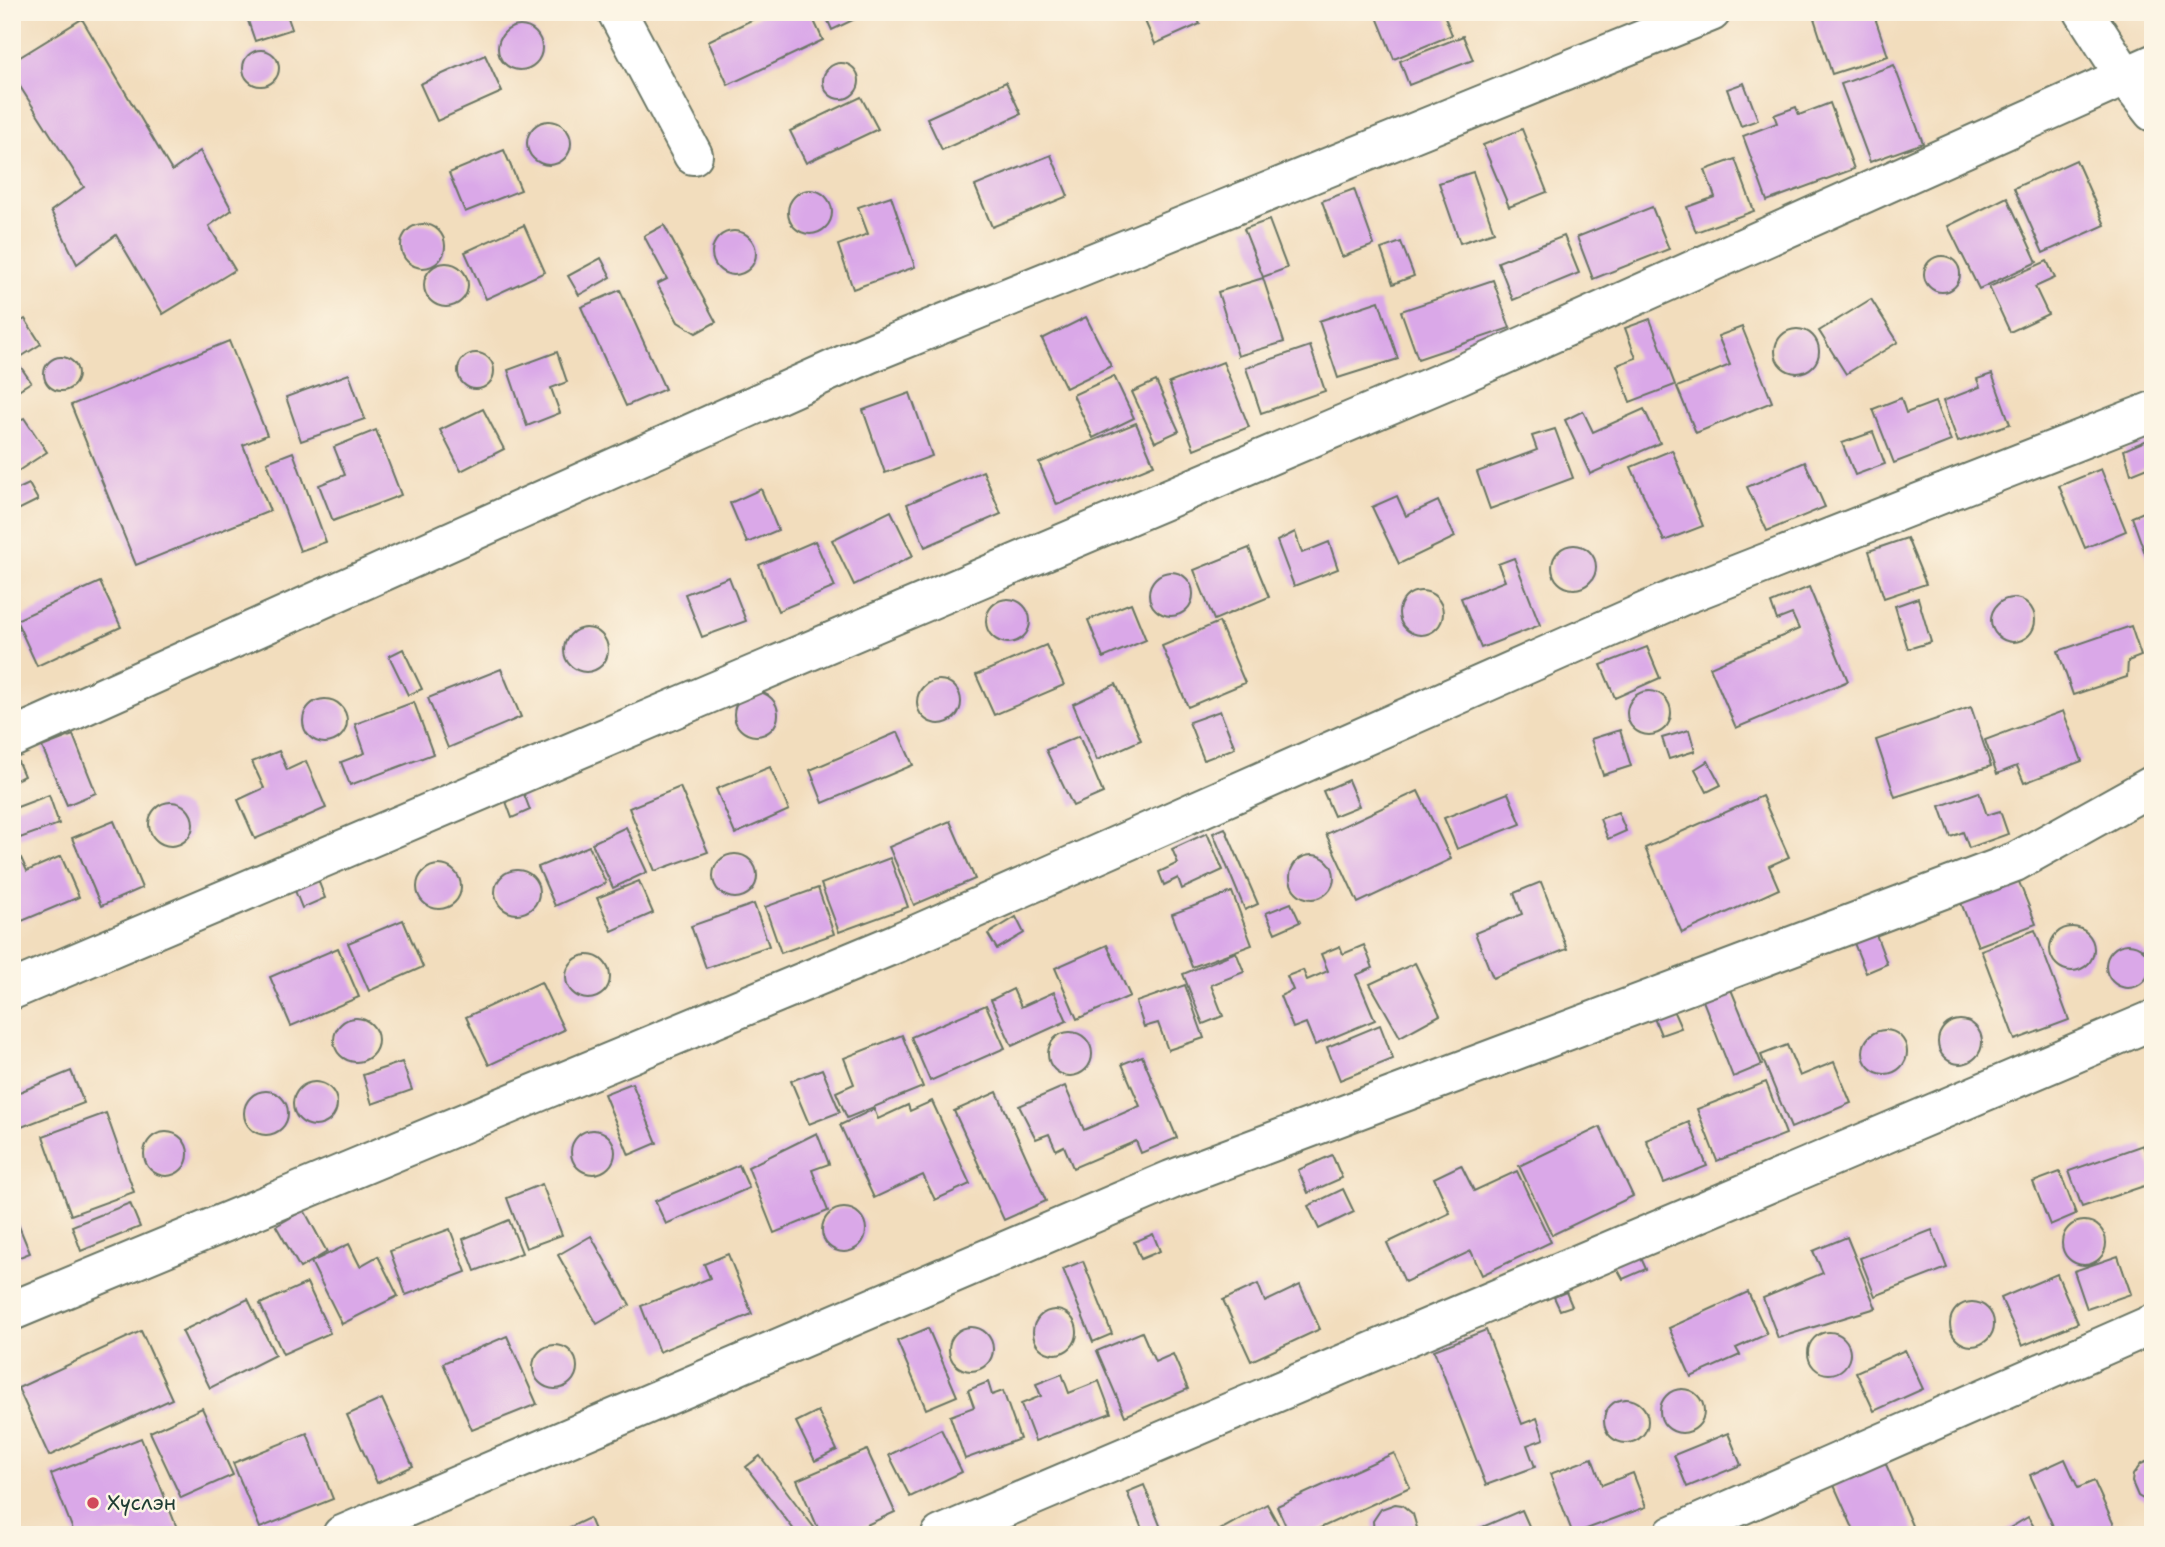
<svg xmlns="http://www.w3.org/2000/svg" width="2165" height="1547" font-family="'Shantell Sans',sans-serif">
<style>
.building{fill:#daa8e8}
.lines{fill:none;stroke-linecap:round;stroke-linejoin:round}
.street-casing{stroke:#697564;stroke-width:42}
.street{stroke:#fff;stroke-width:38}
.poi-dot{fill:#d1495b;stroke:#fcf5e5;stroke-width:2.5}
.labels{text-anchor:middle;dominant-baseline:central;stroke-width:5;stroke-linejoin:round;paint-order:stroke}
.poi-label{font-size:21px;fill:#1f3d34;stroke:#fcf5e5;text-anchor:start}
</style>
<rect width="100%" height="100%" fill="#fcf5e5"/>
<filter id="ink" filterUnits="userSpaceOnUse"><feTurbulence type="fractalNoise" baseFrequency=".0143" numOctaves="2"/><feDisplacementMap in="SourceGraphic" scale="14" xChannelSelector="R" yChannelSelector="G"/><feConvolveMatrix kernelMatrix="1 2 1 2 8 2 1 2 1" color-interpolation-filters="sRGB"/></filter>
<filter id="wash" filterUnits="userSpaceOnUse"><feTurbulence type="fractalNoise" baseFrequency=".00686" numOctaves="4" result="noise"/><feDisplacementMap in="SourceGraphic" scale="28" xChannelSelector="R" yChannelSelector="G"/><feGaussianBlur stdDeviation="1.57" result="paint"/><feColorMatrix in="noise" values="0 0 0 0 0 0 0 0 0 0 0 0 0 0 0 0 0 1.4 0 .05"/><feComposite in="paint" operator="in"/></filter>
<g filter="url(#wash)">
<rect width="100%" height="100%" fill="#f2ddbd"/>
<g id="blocks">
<g class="building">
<polygon points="245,12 286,12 292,29 255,41"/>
<polygon points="768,12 810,12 823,40 728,85 708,41"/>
<polygon points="824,12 852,12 855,19 832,30"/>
<polygon points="887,12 906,12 890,19"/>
<polygon points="1141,12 1194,12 1200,24 1155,44"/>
<polygon points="1375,12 1443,12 1452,35 1394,59"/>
<polygon points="1812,12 1873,12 1888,56 1832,74"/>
<polygon points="82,19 172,171 200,151 232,210 209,226 235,270 163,314 116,235 77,264 51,211 84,187 12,74 12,62"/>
<circle cx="520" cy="48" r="22"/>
<polygon points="1463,36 1473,60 1409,85 1400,61"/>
<circle cx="261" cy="68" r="18"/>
<polygon points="485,55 502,92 437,121 420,84"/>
<circle cx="841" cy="81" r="18"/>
<polygon points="1894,65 1923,143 1870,162 1841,84"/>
<polygon points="1006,82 1021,114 942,150 927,118"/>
<polygon points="1744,83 1758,120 1741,126 1727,89"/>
<polygon points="861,97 878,129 806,163 790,131"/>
<polygon points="1830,103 1854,169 1767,201 1743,136 1777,123 1774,115 1796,107 1799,115"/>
<circle cx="549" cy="143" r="22"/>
<polygon points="1522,129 1547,192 1509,207 1483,145"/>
<polygon points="504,150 521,190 465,212 449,173"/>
<polygon points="1051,155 1068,196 992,227 975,186"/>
<polygon points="1735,159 1754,211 1696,232 1687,207 1715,197 1705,170"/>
<polygon points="2076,160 2105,225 2043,253 2014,188"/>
<polygon points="1473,172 1494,232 1460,243 1439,183"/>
<polygon points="1354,189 1374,245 1342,257 1322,201"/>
<circle cx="810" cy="212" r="22"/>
<polygon points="891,196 915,267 853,289 838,245 868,234 858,207"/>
<polygon points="2007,197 2037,262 1979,289 1948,226"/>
<polygon points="1652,207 1669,249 1593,279 1577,237"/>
<polygon points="1269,220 1287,268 1263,277 1244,229"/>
<circle cx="423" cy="246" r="22"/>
<polygon points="524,225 545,272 486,299 465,252"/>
<polygon points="664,225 716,322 696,333 678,322 657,284 667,279 644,236"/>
<circle cx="734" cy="253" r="22"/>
<polygon points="1564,236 1579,273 1513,300 1498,262"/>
<polygon points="1401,242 1414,276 1393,284 1381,249"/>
<circle cx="1942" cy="274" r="18"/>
<polygon points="601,258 611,277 579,295 568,276"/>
<polygon points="2047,261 2055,278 2035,287 2048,314 2010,332 1989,287"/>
<circle cx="446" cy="285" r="22"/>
<polygon points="1263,278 1284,342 1238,356 1218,292"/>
<polygon points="1493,280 1510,328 1418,359 1401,311"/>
<polygon points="620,290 665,389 626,406 581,307"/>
<polygon points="1871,299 1898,342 1846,374 1819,331"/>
<polygon points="1379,301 1398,359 1338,378 1319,321"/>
<polygon points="1086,317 1111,366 1066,388 1042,339"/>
<polygon points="25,319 41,344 16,360 31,382 12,394 12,327"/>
<polygon points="1650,319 1675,385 1630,402 1617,365 1636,358 1625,328"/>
<polygon points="1742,327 1772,402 1696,433 1677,387 1730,365 1718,336"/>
<circle cx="1797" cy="351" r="22"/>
<polygon points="229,341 267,435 243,445 270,511 136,565 71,405"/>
<polygon points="1310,346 1325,391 1261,413 1246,368"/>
<polygon points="557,352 567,382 551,388 560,413 527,426 508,370"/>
<circle cx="476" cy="371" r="18"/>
<circle cx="61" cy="374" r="17"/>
<polygon points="1223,362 1249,427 1194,449 1169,383"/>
<polygon points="349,374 365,419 301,441 286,397"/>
<polygon points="1992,374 2010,424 1958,442 1943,401 1980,387 1977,379"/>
<polygon points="1114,376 1134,418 1093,438 1073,395"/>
<polygon points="1156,381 1179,431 1155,442 1132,392"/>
<polygon points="910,393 932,456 885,473 863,410"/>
<polygon points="1901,398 1906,413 1935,402 1951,441 1894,463 1873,409"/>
<polygon points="483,409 504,449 461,471 440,430"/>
<polygon points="1644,409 1660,443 1590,474 1565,420 1583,411 1593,432"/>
<polygon points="24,418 47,452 12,475 12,425"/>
<polygon points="1136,423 1154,465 1057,505 1039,463"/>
<polygon points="1555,429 1573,478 1490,509 1477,472 1537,450 1532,436"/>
<polygon points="376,430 401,495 333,521 319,485 345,475 334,447"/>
<polygon points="1873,432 1885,464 1855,475 1842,443"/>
<polygon points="2152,438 2153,465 2131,474 2124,450"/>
<polygon points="1672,450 1703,526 1664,541 1631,467"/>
<polygon points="293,452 326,542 300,551 267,462"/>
<polygon points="1805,462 1825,507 1767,531 1747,487"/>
<polygon points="2101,469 2126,531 2085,548 2059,486"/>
<polygon points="983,471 1001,514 925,547 907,504"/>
<polygon points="29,484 38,500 12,513 12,492"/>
<polygon points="761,489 778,530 747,543 730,503"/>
<polygon points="1397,496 1406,516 1438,501 1455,537 1399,564 1372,507"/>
<polygon points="2153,508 2153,573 2152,573 2132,517"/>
<polygon points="891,511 913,556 854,585 832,540"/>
<polygon points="1295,532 1302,553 1329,542 1338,569 1294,586 1277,541"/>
<polygon points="1907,538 1926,584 1884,598 1869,551"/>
<polygon points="815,541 835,587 778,611 759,565"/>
<circle cx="1574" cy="567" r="22"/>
<polygon points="1249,548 1269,597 1214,620 1194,570"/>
<polygon points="1514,558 1540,625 1481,648 1461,598 1505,581 1498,564"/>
<circle cx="1171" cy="594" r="22"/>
<polygon points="729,577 746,621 702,637 685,594"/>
<polygon points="100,582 121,627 37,666 16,620"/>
<polygon points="1809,587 1848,681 1736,728 1710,667 1799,629 1792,614 1777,620 1771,603"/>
<circle cx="1421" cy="613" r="22"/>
<polygon points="1918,598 1931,642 1908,649 1895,606"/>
<circle cx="2013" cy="620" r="22"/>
<circle cx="1008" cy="621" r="22"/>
<polygon points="1131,603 1146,640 1103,658 1088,620"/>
<polygon points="1219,622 1245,683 1188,707 1162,646"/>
<polygon points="2131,626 2141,656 2128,661 2127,677 2073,695 2058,651"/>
<circle cx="586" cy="650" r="22"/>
<polygon points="1046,645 1064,685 994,715 976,675"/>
<polygon points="1647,647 1660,678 1615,698 1601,665"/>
<polygon points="403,649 422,689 408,695 389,656"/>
<polygon points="501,669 521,717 448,748 428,698"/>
<circle cx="939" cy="702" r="22"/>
<polygon points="1116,684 1141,740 1097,760 1073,704"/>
<circle cx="1649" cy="713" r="22"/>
<circle cx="756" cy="714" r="22"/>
<circle cx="325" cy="721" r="22"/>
<polygon points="414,702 433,754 350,785 341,762 365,753 355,724"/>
<polygon points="1971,707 1991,766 1895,797 1876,740"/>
<polygon points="1220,711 1235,748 1204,760 1189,722"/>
<polygon points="2063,711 2082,761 2024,783 2017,766 1997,774 1985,740"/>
<polygon points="1620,730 1631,766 1603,775 1591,739"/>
<polygon points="1689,730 1695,751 1669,759 1662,738"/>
<polygon points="898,732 913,765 823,803 810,770"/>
<polygon points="73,735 96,793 67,805 42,747"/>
<polygon points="1079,736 1103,793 1073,806 1046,750"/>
<polygon points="279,751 287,770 306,761 326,808 255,839 238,800 264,788 252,762"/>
<polygon points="1708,761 1721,785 1707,792 1695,769"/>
<polygon points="18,762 24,776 12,782 12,764"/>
<polygon points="770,767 789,810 735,834 716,789"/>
<polygon points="1348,780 1359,806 1334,816 1323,791"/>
<polygon points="680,787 708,852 655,871 629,808"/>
<polygon points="522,789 530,810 512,818 504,796"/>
<polygon points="1418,791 1451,859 1358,903 1326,834"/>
<polygon points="1979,792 1987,815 2000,811 2008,834 1969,848 1963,832 1951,837 1940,806"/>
<polygon points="1508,793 1521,824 1457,849 1444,818"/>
<polygon points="49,795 59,824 20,838 12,816 12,809"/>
<polygon points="1762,796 1789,857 1769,866 1779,889 1682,933 1645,848"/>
<circle cx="171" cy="824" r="22"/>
<polygon points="1618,812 1626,831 1608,839 1600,819"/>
<polygon points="114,821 142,888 101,906 72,838"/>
<polygon points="950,821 975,879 914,905 889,847"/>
<polygon points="626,827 647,872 613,888 592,843"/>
<polygon points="1225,828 1258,904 1245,910 1213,833"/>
<polygon points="1207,833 1223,870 1182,889 1178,878 1164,885 1159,872 1178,863 1172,849"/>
<polygon points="589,846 606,883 555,906 538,867"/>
<circle cx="735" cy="876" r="22"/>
<circle cx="1312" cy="877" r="22"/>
<polygon points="61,856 79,897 22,921 12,899 12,861 21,858 27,871"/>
<polygon points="890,858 908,907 839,932 821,884"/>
<circle cx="439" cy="887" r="22"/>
<circle cx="517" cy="892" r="22"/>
<polygon points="315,872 325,898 302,908 292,883"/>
<polygon points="2015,872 2036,924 1978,946 1958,895"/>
<polygon points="639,881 653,913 612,931 597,898"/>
<polygon points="1541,882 1567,949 1493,978 1475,933 1522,914 1514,893"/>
<polygon points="818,888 834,934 781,953 765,907"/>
<polygon points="1232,892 1252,945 1192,967 1172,914"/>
<polygon points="1291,903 1300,922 1275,933 1266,913"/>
<polygon points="754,904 769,946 706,968 691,926"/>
<polygon points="1016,917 1024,933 997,949 988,934"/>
<polygon points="403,920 423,967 369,991 348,943"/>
<circle cx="2072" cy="949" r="22"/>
<polygon points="1874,929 1887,964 1866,973 1852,938"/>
<polygon points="2035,930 2069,1020 2015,1040 1981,950"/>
<circle cx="2128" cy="966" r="22"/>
<polygon points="1107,945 1130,996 1077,1019 1055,968"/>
<polygon points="1364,945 1373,968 1356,975 1375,1020 1315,1045 1306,1023 1293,1028 1280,996 1293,990 1287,976 1303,970 1307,980 1328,971 1321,954 1340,946 1343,954"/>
<polygon points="338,948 359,997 291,1026 270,977"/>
<polygon points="1236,952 1244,972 1211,985 1223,1016 1203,1024 1183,974"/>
<circle cx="588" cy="977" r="22"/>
<polygon points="1415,963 1440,1015 1400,1037 1370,984"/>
<polygon points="541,982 564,1030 489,1065 466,1017"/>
<polygon points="1185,985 1204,1038 1168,1050 1158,1023 1144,1027 1136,1002"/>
<polygon points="1730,987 1762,1065 1733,1077 1702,998"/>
<polygon points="1013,989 1021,1007 1054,992 1067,1021 1012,1046 991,1000"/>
<polygon points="986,1005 1005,1048 930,1081 911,1037"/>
<polygon points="1673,1010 1681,1028 1661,1035 1654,1018"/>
<circle cx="356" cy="1040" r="22"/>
<circle cx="1960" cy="1042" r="22"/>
<polygon points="1380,1025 1393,1059 1340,1080 1327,1047"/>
<circle cx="1885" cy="1052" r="22"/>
<circle cx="1070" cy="1054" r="22"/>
<polygon points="902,1035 923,1087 847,1118 836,1092 854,1084 844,1058"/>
<polygon points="1787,1045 1800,1076 1834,1062 1851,1103 1791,1128 1761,1055"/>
<polygon points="1142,1056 1177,1138 1141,1153 1136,1141 1073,1168 1064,1146 1056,1150 1049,1134 1036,1139 1019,1106 1065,1086 1084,1130 1140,1106 1122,1064"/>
<polygon points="402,1062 412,1090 372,1104 363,1075"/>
<polygon points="822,1069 840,1112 809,1124 791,1081"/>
<polygon points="71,1071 84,1103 19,1128 12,1112 12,1095"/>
<polygon points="1766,1082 1786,1134 1717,1161 1697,1109"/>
<circle cx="315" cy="1104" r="22"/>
<polygon points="632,1083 657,1143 629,1155 604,1094"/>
<circle cx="266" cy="1113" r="22"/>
<polygon points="997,1092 1046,1201 1004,1220 954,1111"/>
<polygon points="932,1101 970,1184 935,1200 923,1175 874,1198 840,1125 874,1109 878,1119 908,1105 910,1111"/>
<polygon points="106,1113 134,1192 71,1215 43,1136"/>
<polygon points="1689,1122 1707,1166 1664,1183 1646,1140"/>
<polygon points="1600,1127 1633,1196 1552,1235 1519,1166"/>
<circle cx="593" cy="1152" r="22"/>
<circle cx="166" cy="1154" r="22"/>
<polygon points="817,1133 829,1164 812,1170 828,1211 774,1233 748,1167"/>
<polygon points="2143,1145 2153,1174 2153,1183 2082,1207 2069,1171"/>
<polygon points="1332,1155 1342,1178 1308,1193 1298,1170"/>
<polygon points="739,1165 749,1188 666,1224 655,1201"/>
<polygon points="1461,1165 1474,1191 1517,1171 1551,1242 1482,1275 1471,1251 1405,1282 1387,1243 1450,1213 1434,1178"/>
<polygon points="2060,1172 2076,1214 2050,1225 2033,1182"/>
<polygon points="542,1184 562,1235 526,1248 507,1198"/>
<polygon points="1343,1189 1354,1212 1319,1229 1308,1206"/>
<polygon points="130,1203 140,1227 81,1251 72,1226"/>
<circle cx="844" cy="1230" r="22"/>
<polygon points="304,1210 327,1252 300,1268 276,1226"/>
<polygon points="12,1214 14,1214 30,1253 12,1260"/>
<polygon points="509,1220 522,1253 475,1271 463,1239"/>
<circle cx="2084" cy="1243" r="22"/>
<polygon points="450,1229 466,1272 406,1295 390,1251"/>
<polygon points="1932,1230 1947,1268 1875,1296 1860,1258"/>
<polygon points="1153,1234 1160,1251 1141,1259 1134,1242"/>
<polygon points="591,1236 630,1305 597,1324 558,1255"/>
<polygon points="1847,1237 1876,1308 1778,1338 1763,1298 1823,1273 1813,1251"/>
<polygon points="349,1244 360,1266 378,1256 398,1296 342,1324 311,1262"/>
<polygon points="1636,1247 1646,1269 1623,1279 1612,1259"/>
<polygon points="728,1254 752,1314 659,1352 641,1306 710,1278 704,1264"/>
<polygon points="2118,1256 2131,1294 2087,1309 2074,1271"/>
<polygon points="1083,1261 1112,1334 1093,1342 1063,1269"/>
<polygon points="2057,1274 2078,1323 2022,1346 2001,1298"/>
<polygon points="307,1283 330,1333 283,1354 260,1304"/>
<polygon points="1258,1284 1265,1302 1300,1285 1320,1329 1251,1361 1223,1300"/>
<polygon points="1566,1292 1572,1306 1560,1310 1554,1297"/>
<polygon points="1748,1292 1767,1334 1736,1348 1740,1355 1691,1377 1669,1328"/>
<polygon points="248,1299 275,1355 210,1388 182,1331"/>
<circle cx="1972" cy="1324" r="22"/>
<circle cx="1055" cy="1332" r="22"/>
<circle cx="971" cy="1349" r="22"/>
<polygon points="928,1328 957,1396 926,1409 897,1341"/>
<polygon points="1486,1330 1522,1424 1537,1418 1544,1439 1527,1445 1535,1467 1486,1485 1434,1350"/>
<polygon points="141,1331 172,1399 49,1456 18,1388"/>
<circle cx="1829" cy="1353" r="21"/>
<polygon points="1142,1332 1155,1362 1173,1354 1188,1389 1125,1416 1097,1351"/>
<polygon points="507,1336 537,1404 472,1430 443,1363"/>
<circle cx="555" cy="1367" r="22"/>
<polygon points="1905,1350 1923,1389 1874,1411 1856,1372"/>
<polygon points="1062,1374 1069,1393 1099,1381 1111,1413 1035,1441 1021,1404 1041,1396 1036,1384"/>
<polygon points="988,1382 992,1395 1003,1391 1020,1439 965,1459 950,1416 974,1407 968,1390"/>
<circle cx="1682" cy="1411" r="22"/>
<polygon points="382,1399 413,1466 377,1483 347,1415"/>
<circle cx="1626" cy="1421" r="22"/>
<polygon points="202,1408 233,1475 181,1498 150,1432"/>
<polygon points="818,1411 837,1450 815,1461 796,1422"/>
<polygon points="941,1429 962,1472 910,1497 889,1455"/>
<polygon points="307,1433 333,1499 260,1528 233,1463"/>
<polygon points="1728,1433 1741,1465 1687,1487 1674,1455"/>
<polygon points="141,1438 179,1533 75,1535 51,1474"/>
<polygon points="867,1450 895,1512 845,1535 821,1535 797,1480"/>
<polygon points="1394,1453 1410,1487 1305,1535 1290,1535 1277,1506"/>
<polygon points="760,1456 816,1530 810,1535 798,1535 746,1467"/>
<polygon points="1592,1458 1602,1485 1633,1473 1646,1507 1573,1534 1550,1474"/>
<polygon points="2065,1459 2078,1488 2094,1481 2114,1525 2094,1535 2057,1535 2030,1475"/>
<polygon points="2153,1459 2153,1503 2150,1503 2138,1496 2132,1482 2133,1475 2141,1464"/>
<polygon points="1885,1462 1916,1535 1856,1535 1833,1483"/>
<polygon points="1144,1485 1161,1528 1144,1534 1127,1492"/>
<polygon points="1267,1504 1284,1535 1211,1535"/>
<polygon points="1395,1504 1402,1505 1413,1514 1417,1528 1416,1535 1374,1535 1373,1521 1381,1509"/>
<polygon points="1522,1510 1533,1535 1483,1535 1480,1528"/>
<polygon points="2028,1517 2039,1535 1998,1535"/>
<polygon points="589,1518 596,1535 569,1535 566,1529"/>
</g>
</g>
</g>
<g filter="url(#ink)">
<use href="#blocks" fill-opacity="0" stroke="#697564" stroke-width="2"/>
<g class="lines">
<g class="street-casing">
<g id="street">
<polyline points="617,12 693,155"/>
<polyline points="2084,12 2125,76 2153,112"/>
<polyline points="12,738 868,354 1711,12"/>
<polyline points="12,990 1459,375 2153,64"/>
<polyline points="12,1311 897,943 1679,597 2153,411"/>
<polyline points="342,1535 1171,1180 2015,862 2153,785"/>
<polyline points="941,1535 2153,1020"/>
<polyline points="1673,1535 2153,1324"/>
</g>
</g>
<use href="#street" class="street"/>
</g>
</g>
<circle class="poi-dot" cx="93" cy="1503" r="7"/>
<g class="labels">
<g class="poi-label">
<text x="107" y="1503">Хүслэн</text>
</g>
</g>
<rect width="2165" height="1547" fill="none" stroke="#fcf5e5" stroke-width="42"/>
</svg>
